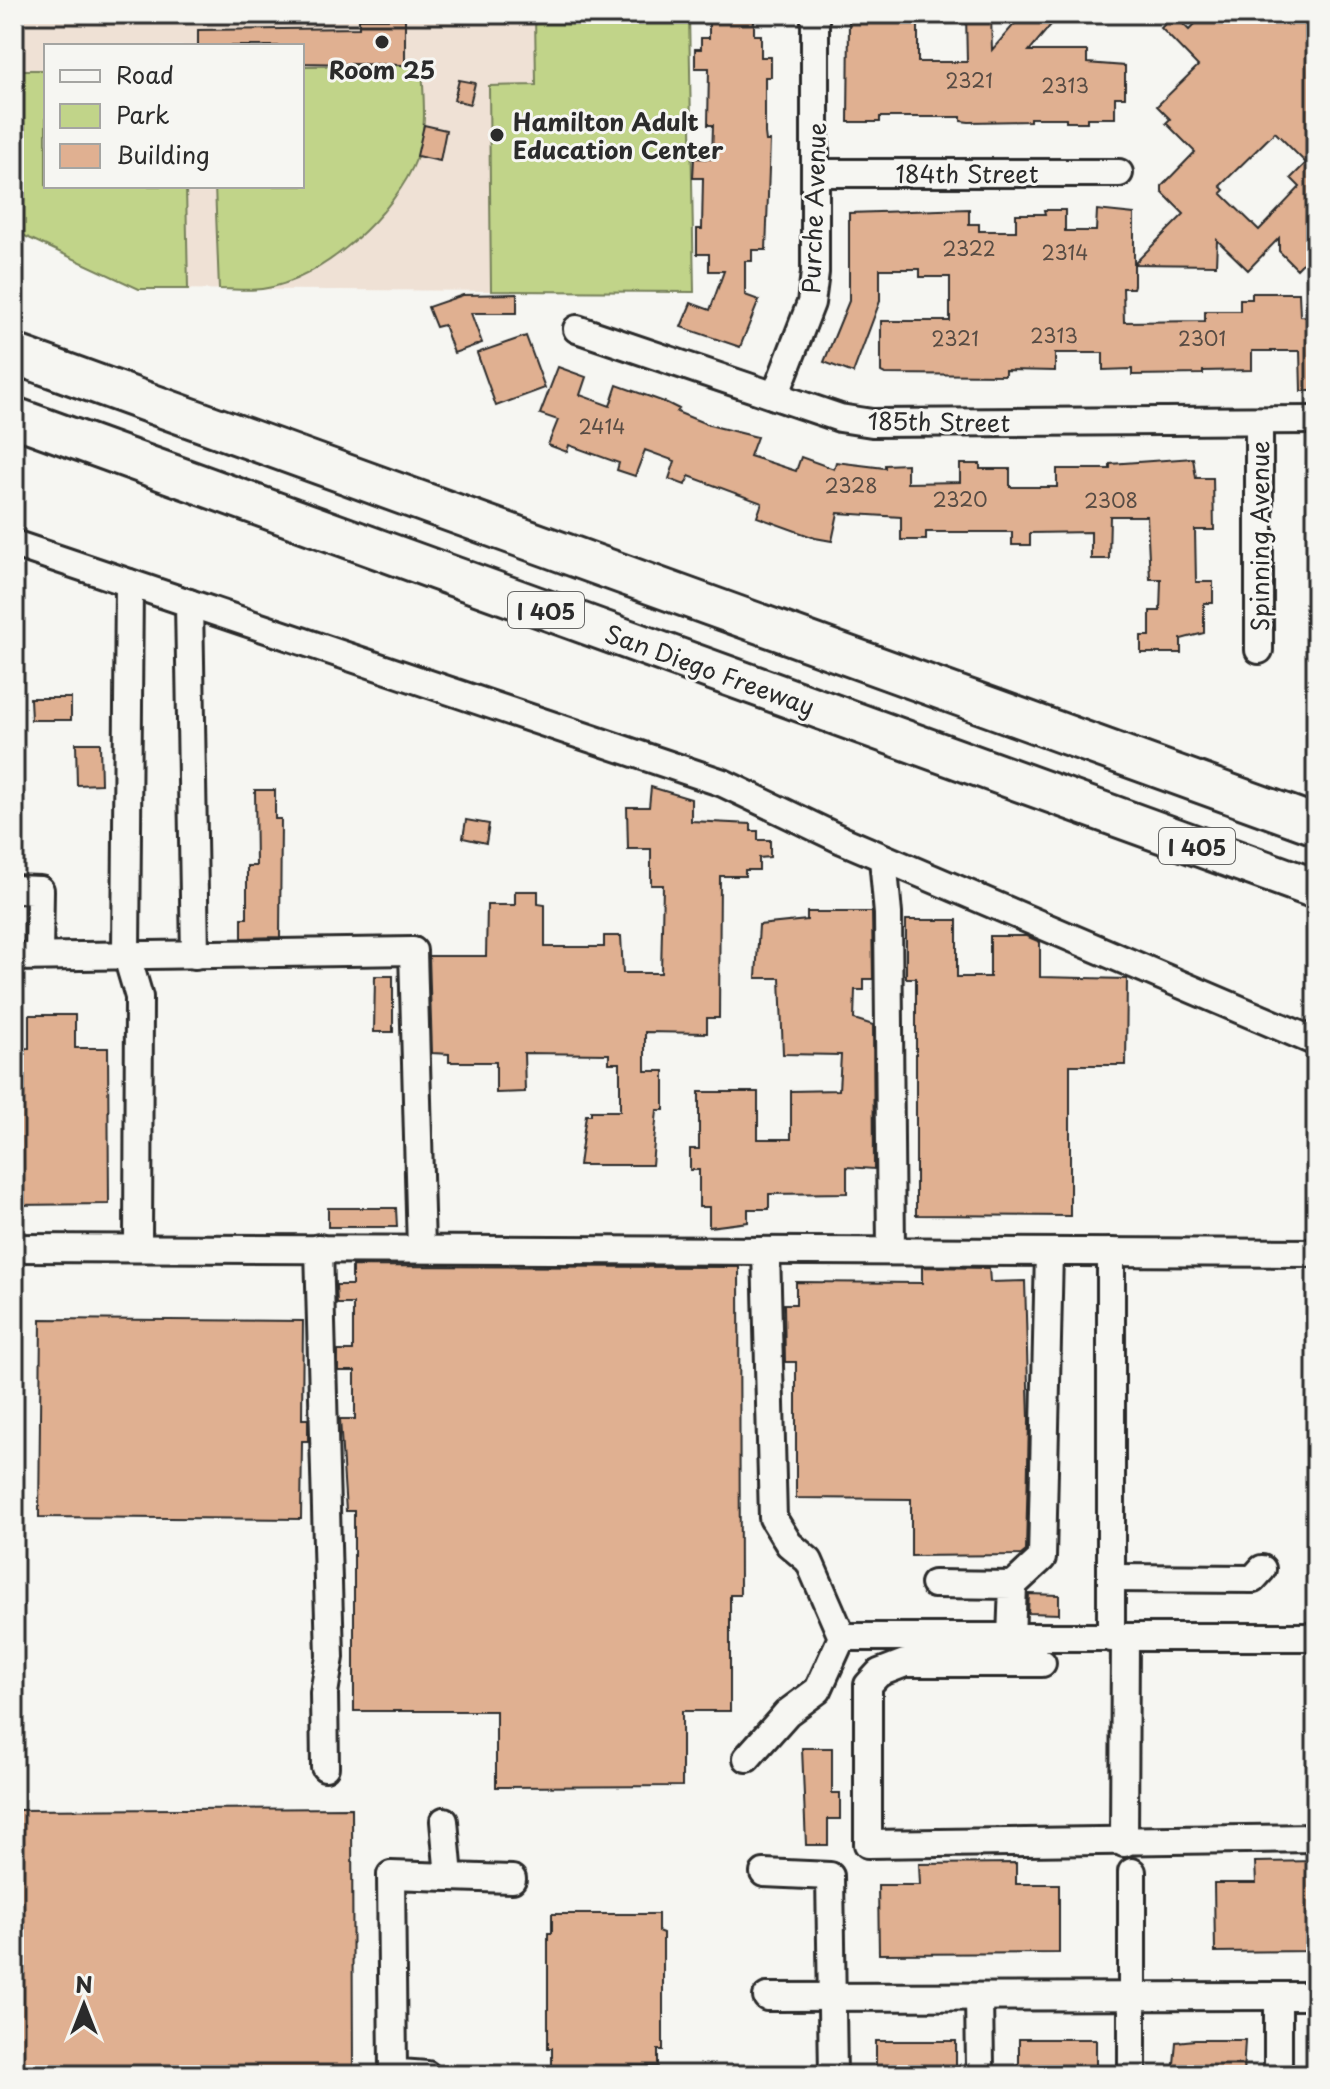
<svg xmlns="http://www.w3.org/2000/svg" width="1330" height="2089" font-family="'Playpen Sans',sans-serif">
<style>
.built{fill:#efe1d5;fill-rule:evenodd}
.green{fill:#c1d489;stroke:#76805a;stroke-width:2}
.building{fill:#e0b091;stroke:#2b2b2b;stroke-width:2;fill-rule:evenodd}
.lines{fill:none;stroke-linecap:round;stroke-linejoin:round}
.minor-casing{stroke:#2b2b2b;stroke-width:32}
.highway-casing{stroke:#2b2b2b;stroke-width:44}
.minor{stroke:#f6f6f2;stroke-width:26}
.highway{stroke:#f6f6f2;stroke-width:38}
.poi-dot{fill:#2b2b2b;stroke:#f6f6f2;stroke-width:3}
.labels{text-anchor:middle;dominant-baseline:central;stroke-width:6;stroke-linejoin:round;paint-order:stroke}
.number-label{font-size:20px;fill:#584c44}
.shield{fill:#f6f6f2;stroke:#686867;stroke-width:2}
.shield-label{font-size:22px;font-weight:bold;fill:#2b2b2b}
.poi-label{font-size:24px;font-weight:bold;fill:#2b2b2b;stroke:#f6f6f2}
.street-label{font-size:24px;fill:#2b2b2b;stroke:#f6f6f2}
</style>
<rect width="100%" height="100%" fill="#f6f6f2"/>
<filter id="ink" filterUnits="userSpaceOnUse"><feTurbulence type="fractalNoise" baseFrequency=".0125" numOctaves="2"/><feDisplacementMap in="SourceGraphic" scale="16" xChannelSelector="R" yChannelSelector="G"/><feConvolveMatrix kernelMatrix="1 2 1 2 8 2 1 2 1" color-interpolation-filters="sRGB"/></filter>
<g filter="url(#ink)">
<path class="built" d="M14,14H689L694,292L139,289L14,231ZM46,46H302V186H46Z"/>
<g class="green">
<polygon points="535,14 689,14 694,292 491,291 489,86 536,85"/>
<path d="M422,65C423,95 428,129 417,157C396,213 322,281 262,289C248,291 233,289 219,289L215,186H302V66Z"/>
<polygon points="14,70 46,70 46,186 186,186 188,289 139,289 14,231"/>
</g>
<g class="building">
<polygon points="709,14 754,14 754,35 761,35 761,57 771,57 771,77 765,77 765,133 766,141 770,141 766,250 752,250 752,261 745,261 745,295 759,300 740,347 681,327 691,303 710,310 724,271 709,271 709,254 697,254 697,229 702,229 703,178 693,178 694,158 712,159 713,125 708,125 709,68 695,68 695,49 701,49 701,38 709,38"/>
<polygon points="918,14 918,62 967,62 966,14 991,14 992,50 1023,14 1060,14 1029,51 1087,51 1087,63 1125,66 1125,97 1115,97 1115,118 1087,118 1087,122 1066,122 1066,118 1030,118 1030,121 969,122 961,121 961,117 880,117 880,122 848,122 849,22 898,22 898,15"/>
<path d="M1205,14H1316V249L1297,269L1279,251V238L1248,270L1217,240L1216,265L1134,264L1184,214L1162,192V186L1195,152L1166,123L1170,119L1157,106L1198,66L1161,28L1174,15L1189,30ZM1275,132L1306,163L1291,178L1300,187L1259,230L1221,193L1224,190L1220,186Z"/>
<polygon points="359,19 405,19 405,65 302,63 302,46 198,46 198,30 359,28"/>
<polygon points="459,80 475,83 470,104 454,100"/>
<polygon points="424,125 446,130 440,161 417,156"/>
<polygon points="969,209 969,224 979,224 979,231 1016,231 1016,214 1045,214 1044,210 1065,210 1065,231 1096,231 1097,210 1134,214 1134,285 1133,288 1123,288 1124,322 1205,321 1205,311 1240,311 1240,299 1252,299 1252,293 1299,293 1300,316 1316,317 1316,391 1301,391 1300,351 1252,351 1252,370 1203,371 1203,374 1132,375 1132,369 1103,370 1103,353 1055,353 1055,371 1005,370 1005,375 885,374 881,372 881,321 950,321 950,277 920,277 920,269 880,269 880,301 853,373 824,362 849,301 849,213"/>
<polygon points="517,294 517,313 471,313 482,343 454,353 444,325 436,327 428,307 463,295"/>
<polygon points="526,336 545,388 496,406 477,353"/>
<polygon points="558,367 586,377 580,395 610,406 617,385 667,403 679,409 677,412 709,425 757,437 750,456 796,471 801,457 834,469 836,462 885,468 885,465 907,464 907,483 960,482 960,464 980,464 980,469 1010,469 1010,487 1057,487 1057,469 1110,469 1110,464 1193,458 1196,478 1213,478 1214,530 1195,530 1196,582 1213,582 1213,603 1204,603 1204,633 1181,639 1181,653 1141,653 1141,636 1150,636 1150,611 1160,611 1161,579 1150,579 1147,516 1110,516 1109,559 1091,559 1091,532 1030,533 1030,545 1012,545 1012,532 926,532 926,540 901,540 901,517 838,513 832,541 815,538 757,517 762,503 689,476 685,485 669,479 675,461 645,450 635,476 617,470 619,463 569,445 567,452 548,445 558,420 540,414"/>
<polygon points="30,698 71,698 71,720 31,720"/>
<polygon points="76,743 100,743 101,784 77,785"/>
<polygon points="651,787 691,799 691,821 751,824 751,831 758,831 758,840 770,840 770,857 759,858 759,870 745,870 745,876 720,876 719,1018 707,1018 707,1033 645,1032 645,1071 664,1071 664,1110 657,1110 652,1165 579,1165 586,1115 591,1115 591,1111 620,1111 620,1063 609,1063 609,1054 524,1053 525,1092 496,1093 496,1062 449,1062 449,1054 432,1053 429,956 486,956 487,905 515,905 515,891 538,891 538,904 545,905 545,947 604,947 604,936 621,936 623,973 661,973 663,885 651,885 651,849 628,849 627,807 649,807"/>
<polygon points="255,790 275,790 275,819 281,819 280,937 242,938 242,918 247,918 247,866 256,866"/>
<polygon points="466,820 489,824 486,843 463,838"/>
<polygon points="807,912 872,912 873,979 864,979 864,990 855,990 854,1019 873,1025 874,1169 847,1167 847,1193 769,1194 769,1209 748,1209 748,1222 709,1227 709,1207 699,1207 699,1170 690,1170 690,1149 699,1149 699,1092 758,1092 758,1139 791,1139 791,1091 839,1090 841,1055 783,1054 780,978 756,978 759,925 807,920"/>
<polygon points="906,920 957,920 957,977 990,977 990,936 1026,936 1040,942 1040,977 1127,979 1126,1065 1070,1065 1070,1216 916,1215 916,978 906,978"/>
<polygon points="375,976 393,976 393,1032 374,1032"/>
<polygon points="29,1015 75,1015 75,1048 108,1048 109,1204 14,1205 14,1049 29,1048"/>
<polygon points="328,1208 396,1208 397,1227 328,1227"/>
<polygon points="352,1266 739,1267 740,1595 730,1595 730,1711 682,1711 682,1786 496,1787 496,1711 354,1711 354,1511 346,1511 340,1419 355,1419 355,1371 338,1371 338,1351 353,1351 353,1304 337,1304 336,1285 352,1285"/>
<polygon points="922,1267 989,1268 990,1282 1025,1281 1029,1420 1026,1551 1021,1555 911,1556 911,1499 796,1498 796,1362 785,1362 784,1304 796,1304 796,1282 922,1283"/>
<polygon points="41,1319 303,1321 302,1419 308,1419 308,1441 302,1441 301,1519 39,1517"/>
<polygon points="1029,1594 1059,1595 1059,1614 1028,1613"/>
<polygon points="802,1748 832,1748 832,1793 840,1793 840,1819 828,1819 828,1845 806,1845"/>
<polygon points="352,1808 353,2075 14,2075 14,1810"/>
<polygon points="1316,1861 1316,1951 1215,1952 1214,1883 1256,1883 1255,1862"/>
<polygon points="1016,1863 1016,1884 1059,1884 1059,1953 879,1954 878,1885 920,1885 919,1864"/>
<polygon points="552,1914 658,1914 658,1931 663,1933 663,2050 658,2050 658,2066 552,2066 552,2048 548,2048 548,1933 552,1933"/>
<rect x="1019" y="2039" width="77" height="36"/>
<polygon points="1195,2040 1245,2040 1243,2075 1173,2075 1176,2042"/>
<rect x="876" y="2041" width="80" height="34"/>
</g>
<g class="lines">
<g class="minor-casing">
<g id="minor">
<polyline points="815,173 1119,173"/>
<polyline points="577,329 840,418 872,423 1316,420"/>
<polyline points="775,396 811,303 815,273 815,14"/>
<polyline points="1259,421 1259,650"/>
<polyline points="14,544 723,783 842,840 1316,1042"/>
<polyline points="129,583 126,953 139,997 138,1248"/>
<polyline points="189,603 195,955"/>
<polyline points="883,858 888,914 891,1251"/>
<polyline points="14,889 40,890 39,956"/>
<polyline points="14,957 413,951 421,1249"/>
<polyline points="14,1248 1316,1253"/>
<polyline points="319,1248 330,1657 324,1693 325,1767"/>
<polyline points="1111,1252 1111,1638"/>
<polyline points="1111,1578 1253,1579 1262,1569"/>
<polyline points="934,1584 1013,1585 1011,1638"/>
<polyline points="1013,1585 1042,1558 1049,1252"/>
<polyline points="842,1637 1316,1637"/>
<polyline points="1042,1663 905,1663 879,1673 868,1685 868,1844 1316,1838"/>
<polyline points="747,1758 787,1713 818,1690 842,1637 809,1561 789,1544 773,1518 766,1251"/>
<polyline points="444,1821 449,1877 512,1879"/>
<polyline points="1124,1843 1125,1638"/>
<polyline points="1132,1872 1132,2075"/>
<polyline points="764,1873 830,1876 833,2075"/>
<polyline points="1278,1996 1278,2075"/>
<polyline points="767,1997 1316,1996"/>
<polyline points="979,1997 980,2066"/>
<polyline points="427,2075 400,2073 393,2068 391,1875 449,1877"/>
</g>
</g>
<g class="highway-casing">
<g id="highway">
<polyline points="14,354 1316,825"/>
<polyline points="14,417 1316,889"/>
</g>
</g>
<use href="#minor" class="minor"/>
<use href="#highway" class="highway"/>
</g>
</g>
<g class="poi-dot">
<circle cx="382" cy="42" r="8"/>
<circle cx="497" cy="135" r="8"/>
</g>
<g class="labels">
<g class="number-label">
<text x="969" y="80">2321</text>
<text x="1065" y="85">2313</text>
<text x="969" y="248">2322</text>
<text x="1065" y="252">2314</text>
<text x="1054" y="335">2313</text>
<text x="955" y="338">2321</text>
<text x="1202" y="338">2301</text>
<text x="602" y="426">2414</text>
<text x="851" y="485">2328</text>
<text x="960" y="499">2320</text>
<text x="1111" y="500">2308</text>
</g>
<g class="shield">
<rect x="508" y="592" width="76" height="36" rx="6"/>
<rect x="1159" y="828" width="76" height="36" rx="6"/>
</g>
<g class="shield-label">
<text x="546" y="610">I 405</text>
<text x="1197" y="846">I 405</text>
</g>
<g class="poi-label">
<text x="382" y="69">Room 25</text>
<text x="513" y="121" text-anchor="start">Hamilton Adult<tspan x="513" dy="28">Education Center</tspan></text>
</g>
<g class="street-label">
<text x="967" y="173">184th Street</text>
<text transform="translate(813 208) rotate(-88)">Purche Avenue</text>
<text transform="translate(939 421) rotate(1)">185th Street</text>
<text transform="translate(1259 536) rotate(-90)">Spinning Avenue</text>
<text transform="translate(710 669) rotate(20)">San Diego Freeway</text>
</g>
</g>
<rect width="1330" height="2089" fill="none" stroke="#f6f6f2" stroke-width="48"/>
<rect x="24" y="24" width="1282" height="2041" fill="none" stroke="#2b2b2b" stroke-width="3" filter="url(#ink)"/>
<rect x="44" y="44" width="260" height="144" fill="#f6f6f2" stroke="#a5a5a2" stroke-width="2"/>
<rect x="60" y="70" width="40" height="12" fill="#f6f6f2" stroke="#a5a5a2" stroke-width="2"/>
<text x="116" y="84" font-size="24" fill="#2b2b2b">Road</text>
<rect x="60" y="104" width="40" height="24" fill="#c1d489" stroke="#a5a5a2" stroke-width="2"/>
<text x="116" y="124" font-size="24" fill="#2b2b2b">Park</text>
<rect x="60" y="144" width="40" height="24" fill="#e0b091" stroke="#a5a5a2" stroke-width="2"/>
<text x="116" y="164" font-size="24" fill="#2b2b2b">Building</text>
<g transform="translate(84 2005)" stroke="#f6f6f2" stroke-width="6" paint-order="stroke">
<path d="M0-6L14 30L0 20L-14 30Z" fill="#2b2b2b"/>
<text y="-12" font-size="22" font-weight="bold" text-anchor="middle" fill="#2b2b2b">N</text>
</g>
</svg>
